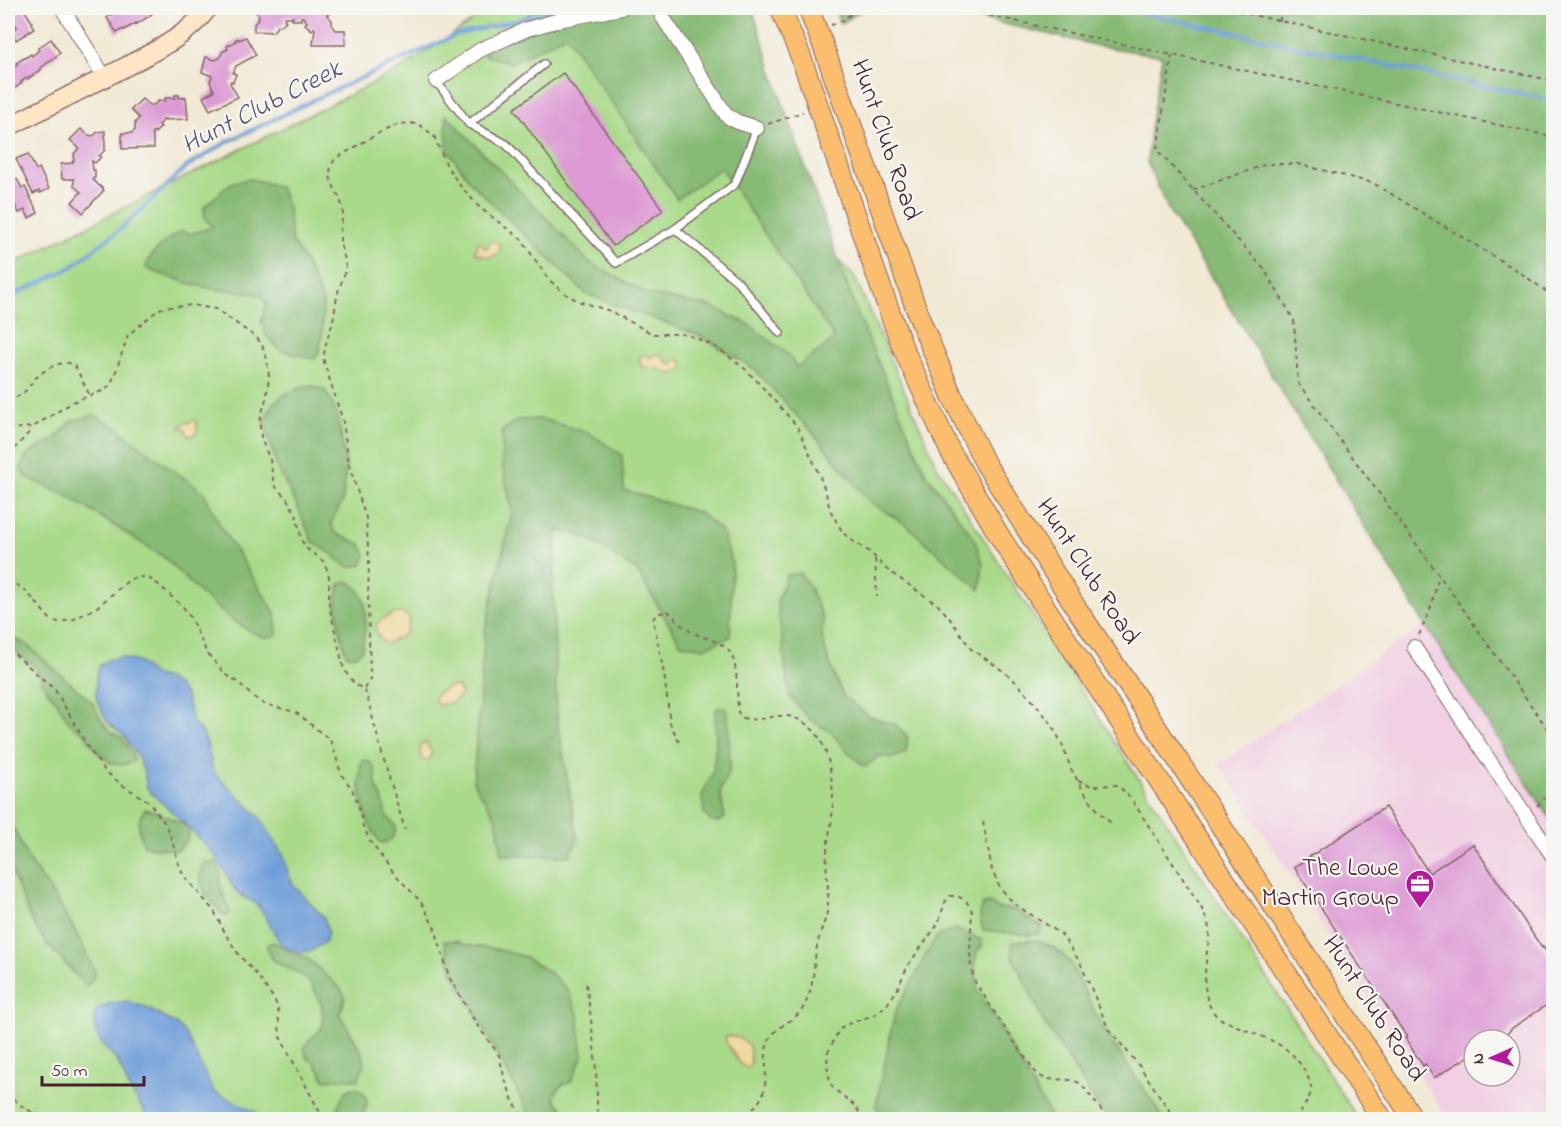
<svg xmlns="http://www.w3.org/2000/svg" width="1561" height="1127" font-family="'Indie Flower',sans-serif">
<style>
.built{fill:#f1d0e3;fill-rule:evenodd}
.green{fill:#a9da89;stroke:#7a7c5a;stroke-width:1.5}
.forest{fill:#86ba75;stroke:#686c50;stroke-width:1.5}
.sand{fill:#eeda9e;stroke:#9c7c64;stroke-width:1.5}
.water{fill:#709ed9;stroke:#5d5e82;stroke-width:1.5}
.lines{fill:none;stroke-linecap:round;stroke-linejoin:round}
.stream{stroke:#709ed9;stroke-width:4}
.building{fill:#dd9ad4}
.lane-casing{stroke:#846666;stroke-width:10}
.street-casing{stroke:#846666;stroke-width:16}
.secondary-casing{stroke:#846666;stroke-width:21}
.primary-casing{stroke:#846666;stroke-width:22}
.path{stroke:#846666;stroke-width:2;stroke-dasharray:4.5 4.5;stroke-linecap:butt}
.lane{stroke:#fff;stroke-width:7}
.street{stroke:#fff;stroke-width:14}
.secondary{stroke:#fde5c5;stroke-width:18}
.primary{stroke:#fbbd6e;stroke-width:20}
.labels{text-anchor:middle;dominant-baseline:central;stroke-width:4.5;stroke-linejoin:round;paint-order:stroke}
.street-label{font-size:26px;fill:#4a1f2b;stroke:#f6f6f2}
.poi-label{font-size:26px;fill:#4a1f2b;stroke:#f6f6f2;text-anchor:end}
.water-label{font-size:27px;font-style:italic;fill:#595271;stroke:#f6f6f2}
</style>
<rect width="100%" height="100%" fill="#f6f6f2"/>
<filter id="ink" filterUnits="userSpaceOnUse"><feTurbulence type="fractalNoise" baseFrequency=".0167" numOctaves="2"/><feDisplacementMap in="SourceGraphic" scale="12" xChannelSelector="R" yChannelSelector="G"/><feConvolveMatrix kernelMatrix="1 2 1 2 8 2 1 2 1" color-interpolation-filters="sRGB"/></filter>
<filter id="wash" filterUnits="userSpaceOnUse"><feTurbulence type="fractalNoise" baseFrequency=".008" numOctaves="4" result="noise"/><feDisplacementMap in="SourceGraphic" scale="24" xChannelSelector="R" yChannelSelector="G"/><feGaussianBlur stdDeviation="1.35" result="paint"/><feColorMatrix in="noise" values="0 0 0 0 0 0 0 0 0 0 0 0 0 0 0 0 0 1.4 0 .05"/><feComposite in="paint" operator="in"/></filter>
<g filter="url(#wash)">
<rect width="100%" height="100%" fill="#f1e9d4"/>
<path class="built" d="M1425,625L1553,823V1119H1447L1219,764ZM1474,1040H1510V1076H1474Z"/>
<polygon class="green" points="492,8 650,8 747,163 855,278 938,468 1358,1119 8,1120 8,266 399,70"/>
<g class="forest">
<polygon points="535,8 752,8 784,107 856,310 926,474 974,538 983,564 980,590 905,524 869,501 812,432 753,368 701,336 586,294 472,184 447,149 446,115 589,262 647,294 710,306 750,325 788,355 797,367 835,339 721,168 677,199 566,35 511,63 483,55"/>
<polygon points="834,8 865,8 841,24"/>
<polygon points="935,8 1553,8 1553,823 1425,625 1210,275 1169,211 1147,163 1150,128 1162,56 1099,46"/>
<path d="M250,179L268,183L281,188L288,209L292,242L306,263L323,302L322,337L318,355L313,359L280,350L266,335L261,321L267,304L260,295L238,291L216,290L184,282L150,270L146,267C148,253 169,238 181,231L190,234L213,227L205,219L204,207L231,183Z"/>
<polygon points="308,385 325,390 337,413 346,465 343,500 331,523 335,533 361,544 366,555 362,565 349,567 343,564 333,555 312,541 299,510 277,467 264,421 273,403 286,394"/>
<polygon points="94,415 113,425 152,455 204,492 221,527 276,614 277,635 265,638 248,630 232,620 202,595 165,558 71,498 24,476 21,468 25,458 32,451 54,439 72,421"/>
<polygon points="542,419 589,433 622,455 624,490 700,513 722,532 732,563 730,637 704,648 681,644 637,571 587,538 557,530 553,591 557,719 578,840 569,856 502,855 496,818 473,782 485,630 512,512 502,464 502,431 517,420"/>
<polygon points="800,573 809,586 823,619 822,637 829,662 843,696 870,717 896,725 908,737 906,753 892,758 879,756 865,767 848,752 831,732 810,720 789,695 777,600 787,575"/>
<path d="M346,581C374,591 365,628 362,650L354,656L346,655L339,626L336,600L340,584Z"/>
<polygon points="13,638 27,645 93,703 101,720 111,732 121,737 132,753 134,761 123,765 111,763 100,755 83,732 70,724 57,702 46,689 36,668 12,649 8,642"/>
<polygon points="719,707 726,709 729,728 730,770 720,791 725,818 718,822 710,821 704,813 702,796 713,772 716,745 715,711"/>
<path d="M365,760L371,763L376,772V785L382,798L386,815L396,827C395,837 391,842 381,843C368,828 361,805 360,785C359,777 361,769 361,761Z"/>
<path d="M145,809L154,811L182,823L189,830C189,839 185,844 178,850C166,848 155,850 144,845C138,832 136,822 145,809Z"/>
<polygon points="8,817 30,862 51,891 76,932 95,972 92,981 86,986 45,942 30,918 8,863"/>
<path d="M216,862L221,875C217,890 227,898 230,912L227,916C220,914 218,909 213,903C203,892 195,878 203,863Z"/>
<path d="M990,903L997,908L1016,910L1027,918L1043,927L1038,934L1031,935L983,930C980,922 979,912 983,904Z"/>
<polygon points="955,929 982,940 982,947 977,950 975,963 977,988 1052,1119 883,1119 876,1105 895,1012 936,937"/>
<polygon points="1037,940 1055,948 1071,963 1102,1027 1164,1119 1109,1119 1101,1110 1045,1024 1012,955 1012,942"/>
<polygon points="444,941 456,941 466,945 496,949 525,957 549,972 568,990 578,1015 583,1055 571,1082 562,1085 554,1095 556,1102 574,1119 532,1119 452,970"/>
<path d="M273,942L289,951L306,957L340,988L345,997L343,1006L339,1013L361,1050L365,1062L358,1080C347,1076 336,1080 325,1080L315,1063L307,1058L304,1049C306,1046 307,1043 309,1041C314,1034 322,1032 323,1023C325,1008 315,987 304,977C290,965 269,968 267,945Z"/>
<path d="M352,1088C364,1088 370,1100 365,1110C363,1114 361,1116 359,1119H334L333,1116L346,1091Z"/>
</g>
<g class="sand">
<path d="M492,241L497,242L501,246C498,261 486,257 476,253L475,250L478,248L477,244L478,242H482L484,248H488L489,243Z"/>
<path d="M645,354L650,358L654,355H661L667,362L672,365L675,360H681L683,364V368C671,377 671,374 658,369C653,367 648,368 642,367L639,358Z"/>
<polygon points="192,420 196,421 197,429 196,434 190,436 187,434 185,429 180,427 186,422 189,423"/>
<path d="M396,613H402L409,617L410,620L407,626V631L403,636L386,644C380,640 372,629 378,622C380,620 393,614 396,613Z"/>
<path d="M455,686L459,688L461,694C452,706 452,702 439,705L434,700C435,691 447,687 455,686Z"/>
<path d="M423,743H428V748L432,752L430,758L427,760L422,759C420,754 418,747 423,743Z"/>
<path d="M728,1036L738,1037L749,1045L751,1063L747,1068C738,1064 738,1060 732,1052C729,1046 726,1044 725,1037Z"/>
</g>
<g class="water">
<polygon points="121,657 140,663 153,675 167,679 178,686 186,696 193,723 202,732 207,743 213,772 259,816 284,857 289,876 293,884 324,918 328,932 326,941 311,951 300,952 288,949 280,943 263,912 254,902 243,897 235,890 215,855 180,819 151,793 146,786 145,775 138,757 123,735 108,723 96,698 96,676 100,665 108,660"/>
<polygon points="127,1001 145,1007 176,1024 185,1033 214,1092 256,1112 261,1119 149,1119 129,1088 118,1062 101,1043 95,1030 94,1014 98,1009 107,1004"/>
</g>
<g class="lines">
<g class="stream">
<polyline points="1119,8 1554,101"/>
<polyline points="8,298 70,268 123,227 186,167 227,142 324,95 456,35 565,8"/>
</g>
</g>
<g id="blocks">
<g class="building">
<polygon points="8,8 23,8 32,22 31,23 34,29 16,40 10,31 17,27 9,14 8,15"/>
<polygon points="126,8 162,8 157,11 156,9 151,13 152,14 137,24 136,23 124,30 123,29 117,33 107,18 120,9 122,13 127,10"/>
<polygon points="251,8 335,8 327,15 332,20 332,26 335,30 345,30 346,45 313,45 315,29 314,28 312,30 305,24 307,22 303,17 301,17 301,20 292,20 293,17 285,17 284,19 286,21 280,26 278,25 273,32 254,31 254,24 258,20 259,15"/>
<polygon points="246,37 256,55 236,66 233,73 236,74 233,82 231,81 230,83 238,97 210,110 203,97 214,91 210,82 212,76 202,72 206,57 215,60 220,58 222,52 228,49 227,46 236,41 235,40 238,38 239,40"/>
<polygon points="51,39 60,53 41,68 41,70 27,79 26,78 21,82 22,83 11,91 8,86 8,68 11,66 12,69 18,65 16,63 31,54 32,56 39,50 38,48"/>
<polygon points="563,73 663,210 613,246 514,109"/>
<polygon points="175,95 179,95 179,98 186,97 188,119 166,120 166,119 163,119 164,120 159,125 161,127 155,133 154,131 152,132 154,148 122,149 122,133 132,133 135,130 135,123 139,118 131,110 142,99 149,105 154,105 158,101 165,101 165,98 175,98"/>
<polygon points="81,129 88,135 93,136 98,132 105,131 105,150 99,156 101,157 95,163 92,161 92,162 93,170 95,170 95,178 93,178 93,180 104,190 83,213 72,202 81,192 74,186 74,179 62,179 61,164 72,163 74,160 74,154 79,148 70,140"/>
<polygon points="28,154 36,170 39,168 49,189 40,193 39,191 33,194 16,159"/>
<polygon points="17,179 22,188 25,187 38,213 29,218 25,210 19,213 8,190 8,183"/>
<polygon points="1385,807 1429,873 1473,844 1542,948 1543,947 1554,963 1554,998 1549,1002 1550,1003 1512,1028 1506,1035 1498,1040 1474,1040 1474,1053 1434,1078 1425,1064 1423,1066 1405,1038 1407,1037 1294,867"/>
</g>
</g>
</g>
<g filter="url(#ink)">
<use href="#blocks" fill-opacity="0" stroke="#846666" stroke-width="1.5"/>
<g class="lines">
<g class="lane-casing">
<g id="lane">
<polyline points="436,81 469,124 506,144 616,263 675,229 735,184 757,128"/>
<polyline points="469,124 544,64"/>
<polyline points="675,229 738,282 780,333"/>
</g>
</g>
<g class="street-casing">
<g id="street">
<polyline points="62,8 105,78"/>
<polyline points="659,8 662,16 727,116 738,122 757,128"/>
<polyline points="436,81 480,50 527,29 563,19 621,8"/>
<polyline points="1414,647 1554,858"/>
</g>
</g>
<g class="secondary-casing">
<path id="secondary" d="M8,127C47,107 87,87 127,66C156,50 188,36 208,8"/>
</g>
<g class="primary-casing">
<g id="primary">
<polyline points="780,8 801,57 881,288 902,346 950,451 1000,537 1056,624 1383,1120"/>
<polyline points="808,8 823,45 921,322 952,396 985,463 1077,609 1137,698 1414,1120"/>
</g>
</g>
<g class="path">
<polyline points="954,8 1554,137"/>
<polyline points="1221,8 1554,81"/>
<polyline points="1280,8 1280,21"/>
<polyline points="831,25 838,23 860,8"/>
<polyline points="1172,55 1157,150 1264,269 1294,320 1298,383 1439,575 1554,738"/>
<polyline points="768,124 803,112"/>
<polyline points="1193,190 1267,164 1298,164 1373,183 1518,271 1554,297"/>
<path d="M8,402C13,399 19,396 24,392C29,388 32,381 37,377C45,369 65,357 75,366L90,396"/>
<polyline points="8,429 33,427 73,402 102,391 109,386 114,377 128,335 159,309 168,307 192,305 216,309 257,338 262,345 267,359 269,377 266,399 260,420 260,431 262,441 270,460 274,485 287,499 296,514 302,541 306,548 323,561 327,569 329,577 329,605 343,666 349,678 356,685 364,689 367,696 381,750 405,830"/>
<polyline points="8,456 32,429"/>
<polyline points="875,559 877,597"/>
<polyline points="8,580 16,584 28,593 43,611 50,619 57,622 72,620 96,608 129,580 137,577 147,577 159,585 184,608 190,617 207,653 226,675 239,683 252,696 264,704 291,711 298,714 330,740 334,750 341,774 352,789 358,804 363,826 370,841 392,871 421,902 426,911 436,931 449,977 477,1025 499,1055 504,1076 513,1101 525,1120"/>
<polyline points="1419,635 1431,607 1439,575"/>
<polyline points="8,648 55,690 91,752 106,772 124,786 149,802 164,822 170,834 180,868 184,876 214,911 226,935 239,955 257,975 274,999 278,1008 280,1037 324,1120"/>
<path d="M364,689L370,679V673L368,598L369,560L366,518L349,465L343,421L324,362C323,347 329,335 333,321C335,310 336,299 339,289C341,283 344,277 345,271C348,260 340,250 340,239C339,230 343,220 343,211C341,190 321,180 335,159L377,134L399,124L411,123L420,125L434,136L447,166L458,183L480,208L521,239L549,280L567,295L581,302L610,311L653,334H682L691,336L714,346L727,355L744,368L755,379L797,426L819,474L826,493L830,510L843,533L855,543L870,552L886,569L938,605L948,616L971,649L998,667L1016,682L1039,708L1052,725L1062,744L1071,769L1083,790L1098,811L1112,824"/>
<path d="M679,742L670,723L664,673L653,619L657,614L668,611C674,617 681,626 688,630C702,639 725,640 732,656C738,668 737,697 738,712L741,717C767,727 783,701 813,730C831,747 835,793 832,817C831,829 827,840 827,853C825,870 829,886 828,903C828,916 821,929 818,942C813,961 815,982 807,1000C805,1004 803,1009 800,1012C791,1023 772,1028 768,1043C765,1049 766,1058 766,1065C766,1096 763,1100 741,1120"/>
<path d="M1078,781L1092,786L1118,785L1132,800L1201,907C1204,914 1208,921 1209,929C1210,936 1208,944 1207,952C1205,972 1201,997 1215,1014C1220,1020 1228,1022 1235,1025C1266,1040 1287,1040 1306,1073C1309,1079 1313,1088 1310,1095C1307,1104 1300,1110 1298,1120"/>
<polyline points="1537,806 1554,789"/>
<polyline points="983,822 992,870 998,884 1006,895 1016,905 1061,934 1080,962 1108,1028 1140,1067 1176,1120"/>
<path d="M586,984C593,1029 598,1074 597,1120"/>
<path d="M8,1092C19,1108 35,1114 53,1120"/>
<path d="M864,1120L855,1106L833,1088L830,1082L827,1065L828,1052L838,1032L843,1026L874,1015L886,1006L897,990L908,965L938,924L945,902L950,896H957L965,900L969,905L972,911L970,951L971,968L975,982L1008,1033L1037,1074C1050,1085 1069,1074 1082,1085L1109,1120"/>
</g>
<use href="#lane" class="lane"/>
<use href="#street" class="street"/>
<use href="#secondary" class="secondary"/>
<use href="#primary" class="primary"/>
</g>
</g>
<defs>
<g id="office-pin" transform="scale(1.5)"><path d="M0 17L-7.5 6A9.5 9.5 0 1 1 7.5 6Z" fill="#b5179e" stroke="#f6f6f2"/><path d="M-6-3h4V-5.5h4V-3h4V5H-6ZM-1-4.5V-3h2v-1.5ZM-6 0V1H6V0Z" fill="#fff"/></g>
</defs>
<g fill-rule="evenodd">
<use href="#office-pin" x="1420" y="884"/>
</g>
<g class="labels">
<g class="street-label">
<text transform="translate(885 140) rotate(71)">Hunt Club Road</text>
<text transform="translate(1087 572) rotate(57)">Hunt Club Road</text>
<text transform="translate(1373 1009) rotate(57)">Hunt Club Road</text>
</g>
<g class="poi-label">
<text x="1399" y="869">The Lowe<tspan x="1399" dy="30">Martin Group</tspan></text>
</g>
<g class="water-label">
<text transform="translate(262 108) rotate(-27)">Hunt Club Creek</text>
</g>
</g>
<rect width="1561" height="1127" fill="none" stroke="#f6f6f2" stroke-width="30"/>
<g transform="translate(1492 1058) rotate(267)"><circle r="28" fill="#f6f6f2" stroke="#b1a0a2" stroke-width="1.5"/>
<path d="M0-4.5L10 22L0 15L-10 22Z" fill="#b5179e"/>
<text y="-9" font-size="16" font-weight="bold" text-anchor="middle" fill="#4a1f2b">N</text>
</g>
<path d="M42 1076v9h102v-9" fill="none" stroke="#4a1f2b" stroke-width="3"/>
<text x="51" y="1076" font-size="18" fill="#4a1f2b" stroke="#f6f6f2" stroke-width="4.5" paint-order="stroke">50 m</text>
</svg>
